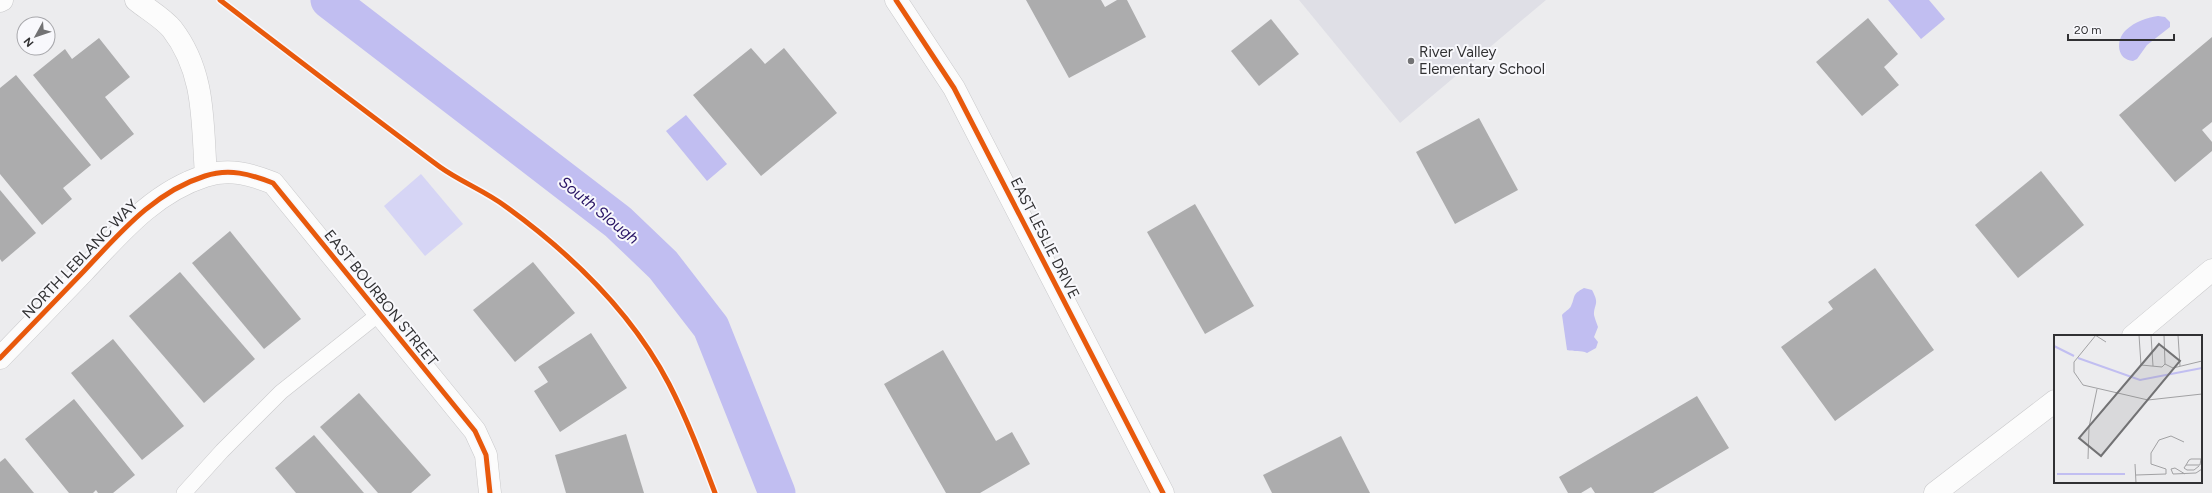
<svg xmlns="http://www.w3.org/2000/svg" width="2212" height="493" font-family="Figtree,sans-serif">
<style>
.built{fill:#dfdfe6}
.green{fill:#d6d5f5}
.water{fill:#c1bef1}
.lines{fill:none;stroke-linecap:round;stroke-linejoin:round}
.canal{stroke:#c1bef1;stroke-width:37}
.building{fill:#acacad}
.lane-casing{stroke:#c9c9cb;stroke-width:16}
.street-casing{stroke:#c9c9cb;stroke-width:23}
.lane{stroke:#fcfcfc;stroke-width:15}
.street{stroke:#fcfcfc;stroke-width:22}
.cycleway-casing{stroke:#f8f8fc;stroke-width:8}
.cycleway{stroke:#e8590c;stroke-width:5}
.poi-dot{fill:#727274;stroke:#f8f8fc;stroke-width:1.5}
.labels{text-anchor:middle;dominant-baseline:central;stroke-width:4;stroke-linejoin:round;paint-order:stroke}
.poi-label{font-size:15px;fill:#313133;stroke:#f8f8fc;text-anchor:start}
.street-label{font-size:15px;fill:#313133;stroke:#f8f8fc}
.water-label{font-size:16px;font-style:italic;fill:#281465;stroke:#f8f8fc}
.inset-river{fill:none;stroke:#c1bef1;stroke-width:2}
.inset-road{fill:none;stroke:#a1a1a3;stroke-width:1}
.view{fill:#727274;fill-opacity:0.15;stroke:#727274;stroke-width:2}
.inset-edge{fill:none;stroke:#313133;stroke-width:2}
</style>
<rect width="100%" height="100%" fill="#ececee"/>
<polygon class="built" points="1299,0 1546,0 1400,123"/>
<polygon class="green" points="421,174 463,224 425,256 384,206"/>
<g class="water">
<polygon points="1888,0 1929,0 1945,19 1921,39"/>
<path d="M2158,16L2165,17L2170,22V27L2147,45L2137,59L2133,61C2117,60 2115,40 2126,30C2136,21 2146,18 2158,16Z"/>
<polygon points="686,115 727,164 707,181 666,131"/>
<path d="M1584,288L1592,290C1600,305 1594,303 1594,315C1595,319 1597,324 1598,327L1594,337L1598,342L1596,348L1587,353C1581,350 1574,352 1567,350L1562,315C1564,312 1570,309 1571,306C1576,296 1571,295 1584,288Z"/>
</g>
<g class="lines">
<polyline class="canal" points="329,0 618,222 663,265 711,327 777,493"/>
</g>
<g class="building">
<polygon points="1026,0 1101,0 1105,7 1117,0 1127,0 1146,37 1069,78"/>
<polygon points="1868,18 1898,54 1884,67 1899,85 1862,116 1816,62"/>
<polygon points="1271,19 1299,54 1259,86 1231,51"/>
<polygon points="2212,37 2212,122 2202,130 2212,142 2212,151 2175,182 2119,115"/>
<polygon points="99,38 130,77 105,97 134,134 101,160 33,75 65,49 72,59"/>
<polygon points="751,48 765,64 784,48 837,113 761,176 693,95"/>
<polygon points="16,75 91,165 63,188 72,199 42,225 0,174 0,88"/>
<polygon points="1479,118 1518,190 1455,224 1416,152"/>
<polygon points="2041,171 2084,225 2018,278 1975,225"/>
<polygon points="0,190 36,233 2,262 0,259"/>
<polygon points="1195,204 1254,306 1205,334 1147,232"/>
<polygon points="230,231 301,319 264,349 192,263"/>
<polygon points="533,262 575,313 515,362 473,310"/>
<polygon points="1875,268 1934,350 1835,421 1781,347 1833,309 1828,302"/>
<polygon points="180,272 255,359 204,403 129,316"/>
<polygon points="591,333 627,388 560,432 534,391 548,382 538,367"/>
<polygon points="113,339 184,426 142,460 71,373"/>
<polygon points="943,350 996,441 1012,432 1030,464 980,493 946,493 884,384"/>
<polygon points="359,393 431,475 411,493 378,493 320,427"/>
<polygon points="1697,396 1729,448 1653,493 1595,493 1591,487 1581,493 1568,493 1559,477"/>
<polygon points="74,399 135,475 113,493 98,493 96,490 93,493 69,493 25,439"/>
<polygon points="626,434 644,493 566,493 555,455"/>
<polygon points="314,435 364,493 296,493 275,468"/>
<polygon points="1341,436 1370,493 1272,493 1263,475"/>
<polygon points="5,458 34,493 0,493 0,462"/>
</g>
<g class="lines">
<g class="lane-casing">
<polyline id="lane" points="184,493 222,451 281,392 379,314"/>
</g>
<g class="street-casing">
<g id="street">
<path d="M136,0C147,9 163,18 172,29C206,73 202,123 206,175"/>
<polyline points="896,0 954,88 1163,493"/>
<polyline points="0,1 2,0"/>
<polyline points="2133,336 2212,270"/>
<path d="M0,358C28,329 56,300 84,271C120,233 154,192 205,176C229,168 250,174 273,183L475,431L486,455L490,493"/>
<polyline points="1935,493 2055,401"/>
</g>
</g>
<use href="#lane" class="lane"/>
<use href="#street" class="street"/>
<g class="cycleway-casing">
<g id="cycleway">
<path d="M220,0C293,56 366,112 440,167C461,182 485,191 505,206C570,253 631,311 669,384C687,419 701,456 715,493"/>
<polyline points="896,0 954,88 1163,493"/>
<path d="M0,358C28,329 56,300 84,271C120,233 154,192 205,176C229,168 250,174 273,183L475,431L486,455L490,493"/>
</g>
</g>
<use href="#cycleway" class="cycleway"/>
</g>
<circle class="poi-dot" cx="1411" cy="61" r="4"/>
<g class="labels">
<g class="poi-label">
<text x="1419" y="52">River Valley<tspan x="1419" dy="17">Elementary School</tspan></text>
</g>
<g class="street-label">
<text transform="translate(1045 238) rotate(63)">EAST LESLIE DRIVE</text>
<text transform="translate(80 259) rotate(-46)">NORTH LEBLANC WAY</text>
<text transform="translate(381 298) rotate(51)">EAST BOURBON STREET</text>
</g>
<g class="water-label">
<text transform="translate(599 210) rotate(39)">South Slough</text>
</g>
</g>
<g transform="translate(2054 335)">
<rect width="148" height="148" fill="#ececee"/>
<path class="inset-river" d="M0,11L20,21M24,23L86,45L148,33M3,139H71"/>
<path class="inset-road" d="M41,0L52,7M42,0L20,27V37L29,50L94,65L148,59M85,0L87,30L108,32L111,29M97,0L99,31M110,0L111,29M124,0L126,31M111,29L119,33L148,26M34,124L35,92L43,54M147,124L146,130H132L135,125L137,124H148M81,129L82,148M132,130L130,133L133,135H140L145,131M131,139L121,133L117,134L119,139L142,138L148,134M82,140L112,139V134L97,129V118L105,105L117,101L130,107"/>
<path class="view" d="M105,9L126,26L47,121L25,103Z"/>
<rect width="148" height="148" class="inset-edge"/>
</g>
<g transform="translate(36 36) rotate(230)"><circle r="19" fill="#f8f8fc" stroke="#a8a8ac"/>
<path d="M0-3L7 15L0 10L-7 15Z" fill="#727274"/>
<text y="-6" font-size="11" font-weight="bold" text-anchor="middle" fill="#313133">N</text>
</g>
<path d="M2068 34v6h106v-6" fill="none" stroke="#313133" stroke-width="2"/>
<text x="2074" y="34" font-size="12" fill="#313133" stroke="#f8f8fc" stroke-width="3" paint-order="stroke">20 m</text>
</svg>
